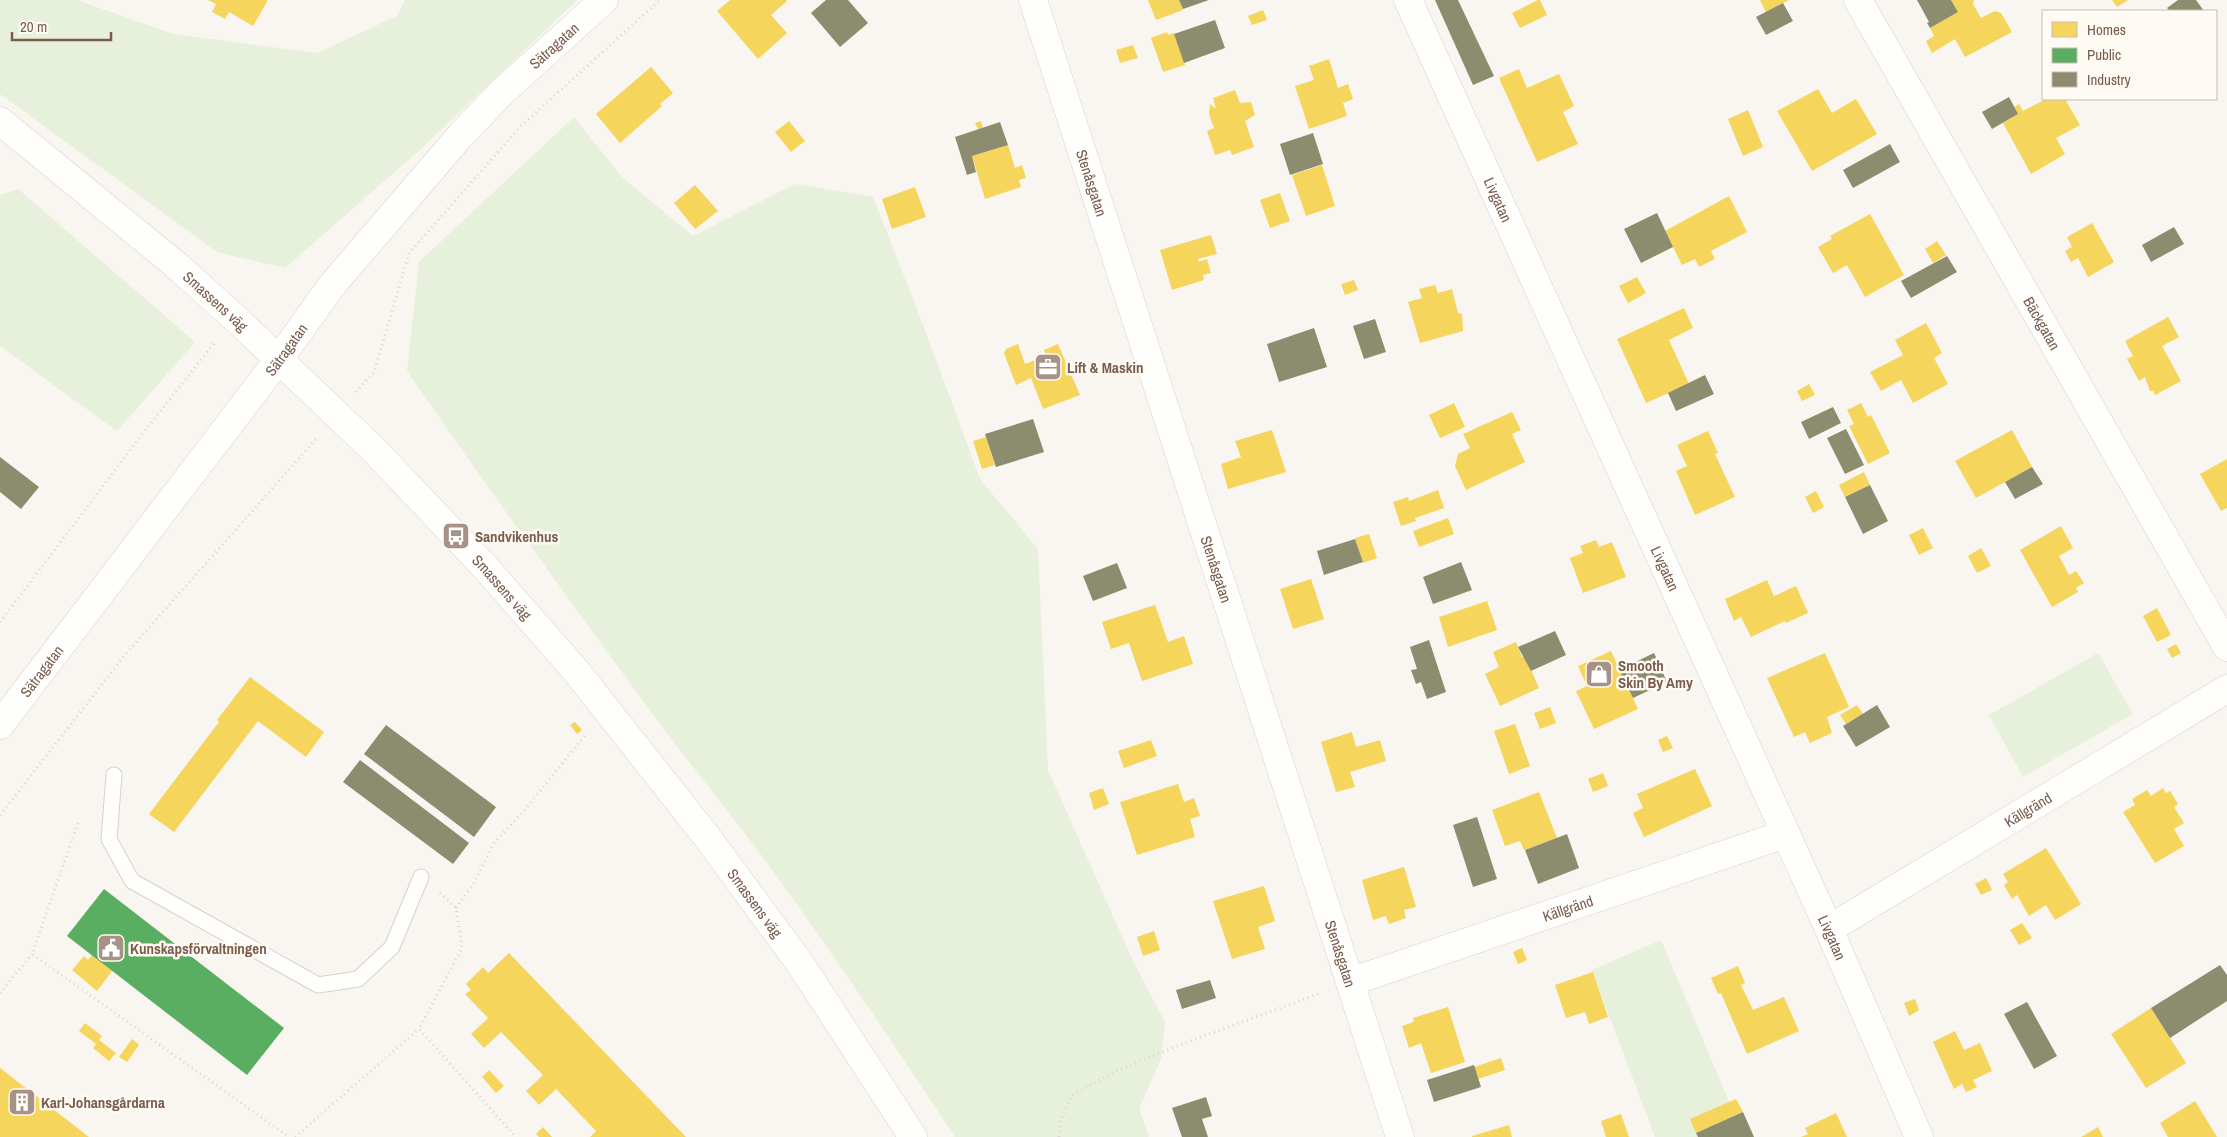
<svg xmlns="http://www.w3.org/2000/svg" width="2227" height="1137" font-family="'Archivo Narrow',sans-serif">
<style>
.green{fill:#e7f0db}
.homes{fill:#f6d55c}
.public{fill:#5aae61}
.industry{fill:#8c8c6e}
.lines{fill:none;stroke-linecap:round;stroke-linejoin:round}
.lane-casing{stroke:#d7d1cb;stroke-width:17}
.street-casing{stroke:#d7d1cb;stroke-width:29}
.secondary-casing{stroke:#d9d2cb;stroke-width:29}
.path{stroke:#dcd5d0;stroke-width:3;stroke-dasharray:1 4;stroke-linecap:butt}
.lane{stroke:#fefefd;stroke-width:15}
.street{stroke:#fefefd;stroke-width:28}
.secondary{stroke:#fefefd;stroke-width:28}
.labels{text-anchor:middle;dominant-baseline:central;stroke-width:5;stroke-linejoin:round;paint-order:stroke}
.street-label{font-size:15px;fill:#7a5c4d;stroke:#fffaf3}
.poi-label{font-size:15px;font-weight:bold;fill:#7a5c4d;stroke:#fffaf3;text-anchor:start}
</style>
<rect width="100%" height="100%" fill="#f9f5f0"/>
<g class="green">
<polygon points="0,0 77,0 173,34 317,53 397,16 405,0 577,0 423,147 285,268 217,252 0,94"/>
<path d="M574,117L622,177L693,236L795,184L873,197L919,314L980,479L1038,549L1048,770L1132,959L1165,1022L1161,1059L1139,1109L1149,1137H955C892,1041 827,945 759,852C732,816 703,780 675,744C584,621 494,497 407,371L419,262Z"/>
<polygon points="18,189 195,342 117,431 0,346 0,195"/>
<polygon points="2098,653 2133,714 2023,777 1989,715"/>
<polygon points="1661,940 1744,1137 1655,1137 1592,970"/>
</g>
<g class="homes">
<polygon points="208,0 268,0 253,26 229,12 225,19 212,12 216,4"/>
<polygon points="730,0 786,0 787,1 771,15 787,33 758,59 717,11"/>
<polygon points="1148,0 1179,0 1183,10 1156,20"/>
<polygon points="1538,0 1540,0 1547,15 1520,28 1512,13"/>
<polygon points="1760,0 1789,0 1766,12"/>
<polygon points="1951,0 1974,0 1973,4 1981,18 1995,11 2001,13 2012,32 1965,57 1955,39 1932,53 1926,41 1934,36 1930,28 1958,12"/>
<polygon points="2112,0 2128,0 2117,7"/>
<polygon points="1263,10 1267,20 1252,25 1248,16"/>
<polygon points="1167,32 1168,35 1174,33 1185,65 1163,72 1151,38"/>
<polygon points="1133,45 1138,58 1120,63 1116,50"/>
<polygon points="1329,59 1338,88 1348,84 1353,99 1343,103 1347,116 1309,129 1295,86 1314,80 1309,66"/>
<polygon points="651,67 673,93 660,104 662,106 620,143 596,114"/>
<polygon points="1519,69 1527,88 1559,74 1574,106 1563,112 1578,144 1537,162 1499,78"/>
<polygon points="1818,89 1832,113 1856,99 1877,134 1812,171 1777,111"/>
<polygon points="1235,90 1240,103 1251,102 1255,115 1245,121 1254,147 1232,155 1230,150 1215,155 1207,131 1214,128 1209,114 1210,104 1216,109 1213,98"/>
<polygon points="2046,99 2065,99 2080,125 2056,138 2065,154 2031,174 2003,123 2018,114 2014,107 2019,104 2023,111"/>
<polygon points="1748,110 1763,147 1743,156 1728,119"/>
<polygon points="789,121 805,141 791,152 775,132"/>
<polygon points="981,121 983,128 978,129 975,123"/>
<polygon points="1008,145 1015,168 1022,165 1026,178 1019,180 1021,187 985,199 972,156"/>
<polygon points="1322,165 1335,206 1306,216 1292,175"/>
<polygon points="695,185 718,211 695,229 674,203"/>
<polygon points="915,187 926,217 892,229 882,199"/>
<polygon points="1280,193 1290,221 1270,228 1260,200"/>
<polygon points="1729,196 1747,232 1711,251 1715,259 1699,267 1695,259 1682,265 1665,231"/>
<polygon points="1870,214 1904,275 1865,297 1847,265 1833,273 1818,247 1832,239 1830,236"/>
<polygon points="2092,223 2114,262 2088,277 2078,258 2071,262 2065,251 2072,247 2067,237"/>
<polygon points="1211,235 1217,254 1198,259 1198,262 1207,259 1211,273 1203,275 1204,280 1172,290 1160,250"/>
<polygon points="1937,241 1946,255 1933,263 1925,249"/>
<polygon points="1637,277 1646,293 1628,303 1619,286"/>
<polygon points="1354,280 1358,290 1345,295 1341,284"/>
<polygon points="1435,285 1438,293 1452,289 1458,313 1462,314 1463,331 1420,343 1408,302 1422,298 1419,289"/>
<polygon points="1684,308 1693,328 1669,340 1689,384 1646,403 1617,339"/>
<polygon points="2168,317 2179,337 2162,346 2181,381 2155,395 2153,391 2150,391 2145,377 2139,381 2127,359 2133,356 2125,341"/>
<polygon points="1926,323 1942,353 1934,358 1948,384 1913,403 1901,380 1881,391 1870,372 1903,355 1895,340"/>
<polygon points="1018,344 1025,364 1046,356 1044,350 1058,344 1080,395 1043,409 1031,378 1016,385 1004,353 1006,349"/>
<polygon points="1809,384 1815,395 1802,401 1797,391"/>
<polygon points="1454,403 1465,427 1440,438 1429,415"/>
<polygon points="1861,403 1868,417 1871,415 1890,453 1868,464 1849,426 1854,424 1847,410"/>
<polygon points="1512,412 1521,430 1512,434 1525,462 1466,490 1455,466 1458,454 1470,448 1463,434"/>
<polygon points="1272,430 1286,472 1228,489 1221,464 1241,457 1235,441"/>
<polygon points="2012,430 2032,467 1976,498 1955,461"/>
<polygon points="1708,431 1718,453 1715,454 1735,497 1695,515 1676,471 1687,466 1677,445"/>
<polygon points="986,437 995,465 982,469 973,441"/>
<polygon points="2227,459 2227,508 2221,511 2200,474"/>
<polygon points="1864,472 1870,485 1845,497 1839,485"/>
<polygon points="1438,490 1444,508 1415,518 1416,521 1401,526 1393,502 1408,497 1409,501"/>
<polygon points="1816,491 1824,507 1813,513 1805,497"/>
<polygon points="1448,518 1454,534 1419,547 1413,531"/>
<polygon points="2061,526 2073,548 2059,556 2069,575 2076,571 2084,583 2076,588 2078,592 2052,607 2020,550"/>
<polygon points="1923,528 1933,548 1919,555 1909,535"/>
<polygon points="1369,534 1377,558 1363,563 1355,538"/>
<polygon points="1596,540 1599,547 1612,542 1626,577 1583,593 1570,558 1583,553 1580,546"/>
<polygon points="1981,548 1991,566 1977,573 1968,556"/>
<polygon points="1311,579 1324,619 1293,629 1280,589"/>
<polygon points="1767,580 1774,596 1796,586 1808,613 1786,623 1785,621 1751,637 1741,617 1734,621 1725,599"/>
<polygon points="1487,601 1497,630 1448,647 1439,617"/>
<polygon points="1155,605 1168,642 1184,636 1193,664 1142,681 1129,643 1111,649 1102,622"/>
<polygon points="2157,608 2171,635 2157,642 2143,616"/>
<polygon points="1516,642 1522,657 1525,656 1539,688 1500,706 1485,674 1499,667 1493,652"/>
<polygon points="2176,644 2181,653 2172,658 2167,649"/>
<polygon points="1611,651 1638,709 1594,729 1576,691 1587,686 1578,666"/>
<polygon points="1825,653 1849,707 1827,717 1832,733 1810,743 1805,732 1794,737 1767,678"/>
<polygon points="250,677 324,732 306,757 258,721 174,832 149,814 219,722 217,720"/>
<polygon points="1857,705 1863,714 1846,724 1840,715"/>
<polygon points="1550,707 1556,723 1540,729 1534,713"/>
<polygon points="575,722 582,730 577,734 570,725"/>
<polygon points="1515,724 1530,766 1509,774 1494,731"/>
<polygon points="1352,732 1356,747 1380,740 1386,761 1350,772 1355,787 1336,792 1321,742"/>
<polygon points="1667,736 1673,748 1663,752 1658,740"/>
<polygon points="1151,740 1157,756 1124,768 1118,751"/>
<polygon points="1695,769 1712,806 1644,837 1633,813 1643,808 1637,794"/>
<polygon points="1603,773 1608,786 1593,792 1588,779"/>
<polygon points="1178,784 1184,802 1194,798 1200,816 1190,819 1195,837 1137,855 1120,802"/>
<polygon points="1103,788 1109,804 1094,810 1089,793"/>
<polygon points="2163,788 2166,793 2170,791 2178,804 2174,807 2184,823 2174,829 2184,846 2155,863 2123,812 2135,805 2132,799 2147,790 2151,796"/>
<polygon points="1539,792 1557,838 1524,850 1520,841 1505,846 1492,810"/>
<polygon points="2046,848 2081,904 2055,920 2046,905 2029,916 2017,895 2012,899 2004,885 2008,882 2003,874"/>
<polygon points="1404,867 1416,907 1404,910 1406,918 1389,924 1386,916 1373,920 1362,880"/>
<polygon points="1986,878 1992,890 1981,895 1975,884"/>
<polygon points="1264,886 1275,921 1258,927 1265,949 1232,959 1213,901"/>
<polygon points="2022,923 2032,938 2019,945 2010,930"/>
<polygon points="1154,931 1160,950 1143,956 1137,937"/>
<polygon points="1522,948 1527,960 1518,964 1513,952"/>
<polygon points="509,953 686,1137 590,1137 596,1131 556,1089 539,1105 526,1091 543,1075 501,1032 484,1048 471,1034 488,1018 465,994 471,990 466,984 483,967 488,973"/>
<polygon points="92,955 112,971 97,991 72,970 84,956 88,960"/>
<polygon points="1738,966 1745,983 1741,985 1753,1010 1784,997 1799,1031 1747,1054 1721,993 1718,994 1711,978"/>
<polygon points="1593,972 1608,1017 1589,1024 1585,1012 1566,1018 1555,985"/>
<polygon points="1915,999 1919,1010 1909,1016 1904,1003"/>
<polygon points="1448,1007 1465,1062 1431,1073 1421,1043 1409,1048 1402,1026 1414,1022 1413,1018"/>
<polygon points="2151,1008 2186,1063 2146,1088 2111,1034"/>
<polygon points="85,1023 102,1036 99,1040 116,1053 109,1061 93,1048 96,1044 79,1031"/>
<polygon points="1955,1031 1964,1050 1980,1043 1992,1071 1973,1080 1977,1087 1966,1092 1962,1084 1954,1089 1933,1042"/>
<polygon points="132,1039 139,1045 127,1062 119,1057"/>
<polygon points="1501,1058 1505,1070 1478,1079 1474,1067"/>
<polygon points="0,1068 89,1137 0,1137"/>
<polygon points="489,1070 504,1086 496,1093 482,1077"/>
<polygon points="1736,1099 1743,1112 1696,1133 1690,1119"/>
<polygon points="2195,1101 2217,1137 2168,1137 2160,1123"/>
<polygon points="1836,1113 1847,1137 1801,1137 1808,1134 1805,1128"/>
<polygon points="1621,1114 1629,1137 1606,1137 1601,1121"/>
<polygon points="1509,1125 1512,1137 1472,1137 1472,1136"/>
<polygon points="543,1127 552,1137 539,1137 536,1134"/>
<polygon points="2098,1127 2103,1137 2081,1137"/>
</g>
<polygon class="public" points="104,889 284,1028 247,1075 67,936"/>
<g class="industry">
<polygon points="826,0 848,0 868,23 840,47 811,13"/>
<polygon points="1179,0 1209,0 1183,9"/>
<polygon points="1435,0 1458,0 1494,76 1473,85"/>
<polygon points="1917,0 1951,0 1958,12 1930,28 1927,23 1929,22"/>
<polygon points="2178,0 2196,0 2204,11 2170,11 2167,8"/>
<polygon points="1783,3 1793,21 1766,35 1756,17"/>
<polygon points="1215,20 1225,48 1184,63 1174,34"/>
<polygon points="2009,97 2018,114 1992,129 1982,112"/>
<polygon points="1000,122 1008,145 972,156 976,172 967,175 955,137"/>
<polygon points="1313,133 1323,164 1290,175 1280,144"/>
<polygon points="1890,144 1900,162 1853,188 1843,170"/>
<polygon points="1657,213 1673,247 1641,263 1624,229"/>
<polygon points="2174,227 2184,244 2151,262 2142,245"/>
<polygon points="1947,256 1957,272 1911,298 1901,281"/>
<polygon points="1375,319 1386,352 1364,359 1353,326"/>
<polygon points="1314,328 1327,367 1279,382 1267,344"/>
<polygon points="1705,375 1714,394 1676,411 1668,393"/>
<polygon points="1833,407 1841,423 1809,439 1801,422"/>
<polygon points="1033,419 1044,452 996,467 985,434"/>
<polygon points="1846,429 1864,465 1845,474 1827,438"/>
<polygon points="0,457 39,487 21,509 0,492"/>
<polygon points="2032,467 2043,484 2015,499 2005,482"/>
<polygon points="1870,485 1888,521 1863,534 1845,497"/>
<polygon points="1355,539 1363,562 1324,575 1317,551"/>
<polygon points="1461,562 1472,590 1433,604 1423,577"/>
<polygon points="1117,563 1127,588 1093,601 1083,576"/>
<polygon points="1555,631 1566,655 1531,671 1518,647"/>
<polygon points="1429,640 1446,692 1427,699 1421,682 1416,684 1411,670 1417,669 1410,647"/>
<polygon points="1654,653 1667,682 1633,698 1619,670"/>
<polygon points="1877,705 1890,727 1856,747 1843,726"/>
<polygon points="386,725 496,807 474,837 364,754"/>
<polygon points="360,760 469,843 453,864 343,782"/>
<polygon points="1477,817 1497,879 1473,887 1453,825"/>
<polygon points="1567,834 1579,868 1538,884 1525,850"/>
<polygon points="2220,965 2227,975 2227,1001 2170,1038 2151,1008"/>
<polygon points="1210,980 1216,998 1182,1009 1176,990"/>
<polygon points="2027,1002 2057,1056 2034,1069 2004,1014"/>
<polygon points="1474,1065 1481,1087 1434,1102 1427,1080"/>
<polygon points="1206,1097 1212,1116 1202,1119 1208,1137 1182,1137 1172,1108"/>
<polygon points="1743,1112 1754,1137 1698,1137 1696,1133"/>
</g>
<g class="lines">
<g class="lane-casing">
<polyline id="lane" points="114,775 109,839 132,881 318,985 358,979 392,947 421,877"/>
</g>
<g class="street-casing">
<g id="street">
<path id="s1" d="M1033,0L1400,1137"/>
<path id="s2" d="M1408,0L1829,929L1919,1137"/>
<path id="s3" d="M1858,0L2227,647"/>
<path id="s4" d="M1829,929L2227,689"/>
<path id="s5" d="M1350,982L1785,834"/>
</g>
</g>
<g class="secondary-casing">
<g id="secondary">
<path id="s6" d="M0,121L176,265L235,318L373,449L485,567L576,671L707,837L801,965L913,1137"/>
<path id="s7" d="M0,725L279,359L333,284L460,136L503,91L604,0"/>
</g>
</g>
<g class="path">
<polyline points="356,392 374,372 409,253 520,127 660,0"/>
<polyline points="0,622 147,428 216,341"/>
<polyline points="0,815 125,655 316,439"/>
<polyline points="78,823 32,954 289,1137"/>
<polyline points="440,893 456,908 462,948 419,1029 516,1137"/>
<polyline points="456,908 474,883 494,843 523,812 587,733"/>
<polyline points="0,993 32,954"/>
<polyline points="295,1137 419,1029"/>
<polyline points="1059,1137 1061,1119 1072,1095 1118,1070 1190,1041 1321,993"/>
</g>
<use href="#lane" class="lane"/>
<use href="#street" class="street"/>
<use href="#secondary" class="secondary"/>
</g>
<defs>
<g id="office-square" transform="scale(1.4375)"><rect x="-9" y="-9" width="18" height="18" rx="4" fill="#a69286" stroke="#fffaf3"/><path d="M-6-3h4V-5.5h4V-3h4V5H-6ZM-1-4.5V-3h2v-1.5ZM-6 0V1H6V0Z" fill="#fff"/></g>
<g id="bus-square" transform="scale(1.4375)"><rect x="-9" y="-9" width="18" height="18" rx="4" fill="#a69286" stroke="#fffaf3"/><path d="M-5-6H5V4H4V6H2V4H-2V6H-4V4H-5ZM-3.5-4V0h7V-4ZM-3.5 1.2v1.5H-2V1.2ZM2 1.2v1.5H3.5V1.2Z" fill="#fff"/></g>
<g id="shop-square" transform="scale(1.4375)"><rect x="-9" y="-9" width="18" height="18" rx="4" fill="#a69286" stroke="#fffaf3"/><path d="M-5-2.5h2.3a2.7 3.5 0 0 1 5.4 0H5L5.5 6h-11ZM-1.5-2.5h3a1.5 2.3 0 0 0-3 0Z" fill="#fff"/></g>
<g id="civic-square" transform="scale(1.4375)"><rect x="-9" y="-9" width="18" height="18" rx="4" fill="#a69286" stroke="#fffaf3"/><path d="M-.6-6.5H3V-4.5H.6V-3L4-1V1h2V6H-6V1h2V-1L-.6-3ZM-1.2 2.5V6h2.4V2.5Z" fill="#fff"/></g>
<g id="building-square" transform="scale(1.4375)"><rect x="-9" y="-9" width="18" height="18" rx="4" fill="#a69286" stroke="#fffaf3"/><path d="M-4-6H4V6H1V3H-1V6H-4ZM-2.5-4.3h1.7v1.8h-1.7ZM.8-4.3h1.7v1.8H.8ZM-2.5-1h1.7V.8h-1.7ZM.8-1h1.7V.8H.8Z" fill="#fff"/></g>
</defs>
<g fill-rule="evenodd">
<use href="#office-square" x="1048" y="367"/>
<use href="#bus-square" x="456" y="536"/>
<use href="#shop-square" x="1599" y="674"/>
<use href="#civic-square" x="111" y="948"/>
<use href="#building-square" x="22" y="1102"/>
</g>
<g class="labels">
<g class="street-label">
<text stroke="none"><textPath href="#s7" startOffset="878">Sätragatan</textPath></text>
<text stroke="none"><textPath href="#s1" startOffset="192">Stenåsgatan</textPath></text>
<text stroke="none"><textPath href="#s2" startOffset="219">Livgatan</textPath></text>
<text stroke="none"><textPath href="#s6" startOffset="281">Smassens väg</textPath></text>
<text stroke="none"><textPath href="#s3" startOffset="372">Bäckgatan</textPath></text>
<text stroke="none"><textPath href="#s7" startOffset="472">Sätragatan</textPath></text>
<text stroke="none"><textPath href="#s1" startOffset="598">Stenåsgatan</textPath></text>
<text stroke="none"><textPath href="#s2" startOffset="624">Livgatan</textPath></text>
<text stroke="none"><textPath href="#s6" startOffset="686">Smassens väg</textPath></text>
<text stroke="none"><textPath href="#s7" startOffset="68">Sätragatan</textPath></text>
<text stroke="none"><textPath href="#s4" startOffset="232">Källgränd</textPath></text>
<text stroke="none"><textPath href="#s6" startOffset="1091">Smassens väg</textPath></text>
<text stroke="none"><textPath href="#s5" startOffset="230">Källgränd</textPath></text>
<text stroke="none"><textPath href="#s2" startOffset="1029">Livgatan</textPath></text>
<text stroke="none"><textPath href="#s1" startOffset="1002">Stenåsgatan</textPath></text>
</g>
<g class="poi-label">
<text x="1067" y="367">Lift &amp; Maskin</text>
<text x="475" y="536">Sandvikenhus</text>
<text x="1618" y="665">Smooth<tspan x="1618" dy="17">Skin By Amy</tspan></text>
<text x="130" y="948">Kunskapsförvaltningen</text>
<text x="41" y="1102">Karl-Johansgårdarna</text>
</g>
</g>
<rect x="2042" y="10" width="175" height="90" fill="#fffaf3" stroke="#cabbb1"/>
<rect x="2052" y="22" width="25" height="15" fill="#f6d55c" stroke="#cabbb1"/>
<text x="2087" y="35" font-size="15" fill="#7a5c4d">Homes</text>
<rect x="2052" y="48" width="25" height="15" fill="#5aae61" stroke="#cabbb1"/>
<text x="2087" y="60" font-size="15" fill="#7a5c4d">Public</text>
<rect x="2052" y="72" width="25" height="15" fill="#8c8c6e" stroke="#cabbb1"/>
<text x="2087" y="85" font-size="15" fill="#7a5c4d">Industry</text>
<path d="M12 32v8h99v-8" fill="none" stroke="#7a5c4d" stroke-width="2.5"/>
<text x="20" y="32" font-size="15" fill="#7a5c4d" stroke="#fffaf3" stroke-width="4" paint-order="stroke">20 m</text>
</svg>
